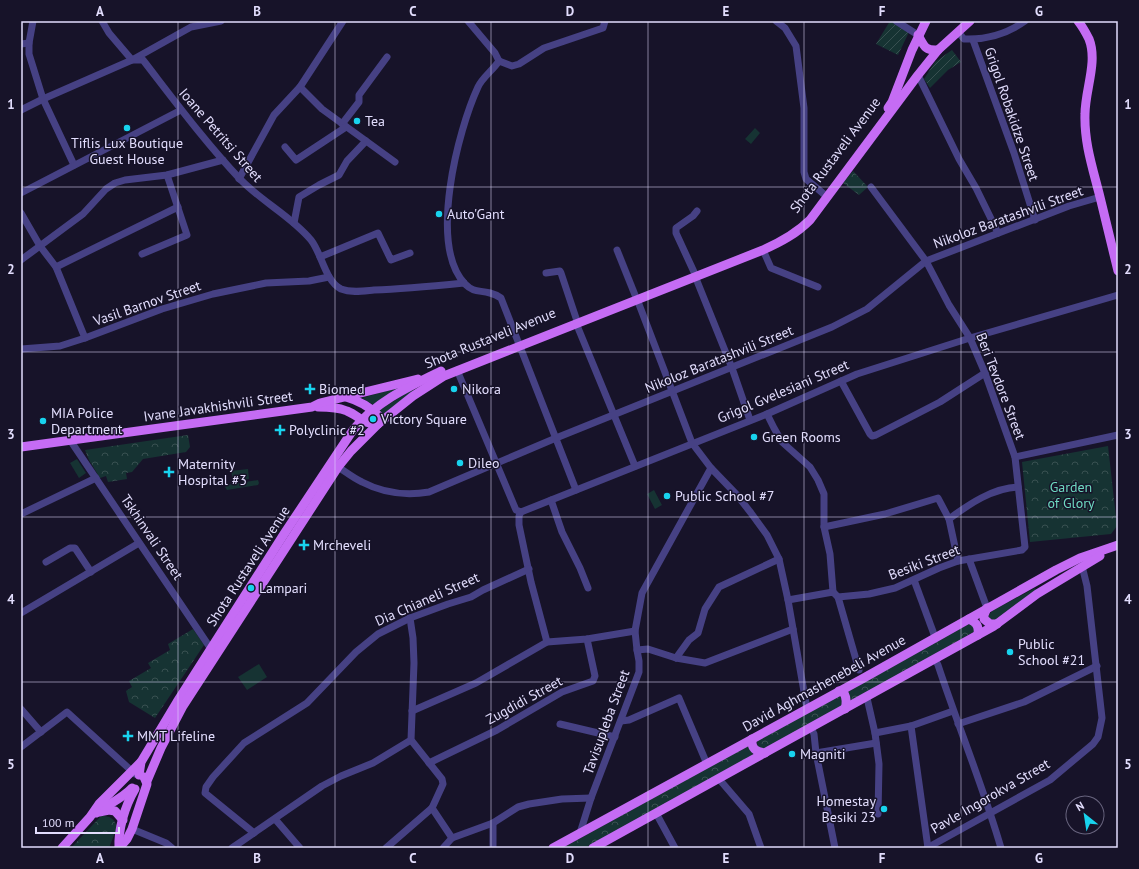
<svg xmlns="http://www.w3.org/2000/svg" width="1139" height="869" font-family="'PT Sans',sans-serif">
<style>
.grass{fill:#163333}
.forest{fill:url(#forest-crowns)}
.garden{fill:url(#garden-furrows)}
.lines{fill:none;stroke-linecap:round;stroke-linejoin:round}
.minor{stroke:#464184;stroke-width:7}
.major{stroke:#c56cf4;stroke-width:9}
.grid{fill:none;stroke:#e2ddfd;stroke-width:1;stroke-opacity:0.55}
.poi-dot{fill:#18d3ee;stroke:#171329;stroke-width:1.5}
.labels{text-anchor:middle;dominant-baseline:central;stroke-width:3;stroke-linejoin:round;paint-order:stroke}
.street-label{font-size:14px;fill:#e2ddfd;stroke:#171329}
.poi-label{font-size:14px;fill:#e2ddfd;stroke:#171329;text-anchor:start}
.park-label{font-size:14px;fill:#6dd9c1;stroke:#171329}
.neatline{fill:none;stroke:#e2ddfd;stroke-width:1.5}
.grid-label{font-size:13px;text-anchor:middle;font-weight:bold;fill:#e2ddfd}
</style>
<defs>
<pattern id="forest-crowns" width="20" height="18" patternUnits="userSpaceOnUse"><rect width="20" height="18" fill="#163333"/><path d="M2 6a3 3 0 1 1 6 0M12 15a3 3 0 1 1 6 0" fill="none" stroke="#385051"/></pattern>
<pattern id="garden-furrows" width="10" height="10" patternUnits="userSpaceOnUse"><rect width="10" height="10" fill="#163333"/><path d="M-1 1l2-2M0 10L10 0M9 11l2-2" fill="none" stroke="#385051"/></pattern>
</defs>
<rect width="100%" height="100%" fill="#171329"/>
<g class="grass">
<polygon points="755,128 760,133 751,144 745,139"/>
<polygon points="407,385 374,405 362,398"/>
<polygon points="413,389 414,390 383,415 380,410"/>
<polygon points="77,459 86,473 79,478 70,463"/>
<polygon points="248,469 249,479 233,481 231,471"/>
<polygon points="258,480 259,483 258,485 227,490 225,487 227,485"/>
<polygon points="654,490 662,505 655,509 647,494"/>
<polygon points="1035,588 1036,590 993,621 988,617 989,615 992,611"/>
<polygon points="259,664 267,677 247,690 238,677"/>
</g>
<g class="forest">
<polygon points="853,171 868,187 859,195 843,183"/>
<polygon points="188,435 190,447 186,452 143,459 132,472 126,473 127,479 108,482 106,476 100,478 89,460 85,450"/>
<polygon points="1108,446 1117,526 1111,534 1030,542 1022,462"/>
<polygon points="971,623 975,631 852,701 847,692"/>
<polygon points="193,629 204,645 155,718 129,702 126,691 132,687 129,681 151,668 148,663 170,650 168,644"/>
<polygon points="837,696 842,698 843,706 763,749 758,747 757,742 759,740"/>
<polygon points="747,746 749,747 753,753 752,756 585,848 563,848"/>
<path d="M101,816C110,816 114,818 117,827L109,848H71Z"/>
</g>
<g class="garden">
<polygon points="890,21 909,32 898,55 876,44"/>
<polygon points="952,50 961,62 948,70 930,88 924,79 935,62"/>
</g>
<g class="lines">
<g class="minor">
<polyline points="33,21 29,43 29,54 43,99 74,165"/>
<path d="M102,21L109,33L132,60H143C174,100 205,142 240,179C262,202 291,216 311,240C322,254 325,281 341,289C351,293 363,291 374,290C404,289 434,286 464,283"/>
<path d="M468,21L495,53L499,61C493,70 482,78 478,87C458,130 428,245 465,284C474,293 479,290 490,293C494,294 498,296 501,298L576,490"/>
<polyline points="776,21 785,28 796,46 804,108 804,172 806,179 825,195"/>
<polyline points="896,21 918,35"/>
<path d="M958,32L964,39C987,40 1007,34 1025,21"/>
<polyline points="973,40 1014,153 1035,220"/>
<polyline points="21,44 29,43"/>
<polyline points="499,61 512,66 519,64 544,48 603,28 605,21"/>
<polyline points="918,75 959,159 976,188 998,233"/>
<polyline points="300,87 322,109 395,162"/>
<polyline points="21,110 43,99 132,60 191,27 221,21"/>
<polyline points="342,124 359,102 359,95 387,57"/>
<polyline points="285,147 296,160 346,127"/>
<polyline points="239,179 274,115 300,87 343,21"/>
<polyline points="21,193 181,110"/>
<polyline points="21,213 40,246 56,267 85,338"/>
<polyline points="294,223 299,197 319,185 339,175 347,161 366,141"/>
<polyline points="617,250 635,295"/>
<polyline points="763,250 771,268 818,287"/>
<polyline points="142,254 187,235 167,175"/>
<polyline points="320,257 378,233 391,260 410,253"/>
<polyline points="21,260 83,214 106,189 115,183 125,180 167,175 223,160"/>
<polyline points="56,267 178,207"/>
<polyline points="694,272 676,233 676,228 693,216 697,211"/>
<polyline points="546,273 560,271 561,273 576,318"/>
<polyline points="695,276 732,368 750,420"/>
<polyline points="637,299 692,443 711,468 737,495 751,513 767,535 779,559 788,600 807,709"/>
<polyline points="576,323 635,466"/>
<polyline points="21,349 60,346 85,338 162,309 213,294 266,283 309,281 329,277"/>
<polyline points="457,370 516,510 521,512"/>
<polyline points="841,381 870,434 872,436 876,435 940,402 985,373"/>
<polyline points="767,414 774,428 782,442 810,467 818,480 824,494 824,527 830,554 833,592"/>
<polyline points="70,440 211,649"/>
<polyline points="1015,457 1118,435"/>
<path d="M338,467C346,472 353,478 362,482C383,493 405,496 429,492L556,438L832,327L867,309L926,261L1069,206L1100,197"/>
<polyline points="551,500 562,532 580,568 588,588"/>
<polyline points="21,514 96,478"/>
<path d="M949,519C969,504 993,488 1018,487"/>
<polyline points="824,527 885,514 938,498 949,519 958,561"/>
<polyline points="969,559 987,608"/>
<polyline points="46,562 70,548 75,548 91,572"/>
<polyline points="914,580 935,637"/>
<polyline points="838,597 859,670"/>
<polyline points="788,600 833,592 838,597 869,594 895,588 939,568 958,561 1022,550 1025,547 1015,457 985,373 970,338 949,305 926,261 871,187"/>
<polyline points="21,613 139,543"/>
<polyline points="547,642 531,582 519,525 519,516 521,512 767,414 857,374 970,338 1118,295"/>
<polyline points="637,650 648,649 676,658 705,663 793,629"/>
<polyline points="676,658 689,640 698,633 705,609 719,587 779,559"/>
<path d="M935,659L938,665C958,726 983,786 1001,848"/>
<polyline points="867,698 875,733 879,764 878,814"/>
<polyline points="21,709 41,732"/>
<polyline points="412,711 476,683 547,642 587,639 635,631"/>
<polyline points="621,721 629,720 679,698 707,764"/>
<polyline points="560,724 615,737"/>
<polyline points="958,724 1024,702 1097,666"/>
<polyline points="911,726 928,848"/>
<polyline points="811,728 814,734 816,753 835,848"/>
<polyline points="875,733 911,726 953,711"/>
<polyline points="21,747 67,712 135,774"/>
<polyline points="816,753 876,743"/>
<polyline points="429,763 497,730 562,692 593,681 595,676 587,639"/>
<polyline points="719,779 749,814 761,848"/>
<polyline points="432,808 452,838"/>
<polyline points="656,813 675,848"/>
<polyline points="275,819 300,848"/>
<polyline points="132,829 166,843 172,848"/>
<polyline points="254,833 205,793 206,787 213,777 244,743 307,703 356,652 378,634 410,618 448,604 471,597 483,590 529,569"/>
<polyline points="580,833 591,798 639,672 639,661 637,650 635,631 642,593 711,468"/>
<polyline points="232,848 322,786 341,776 373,763 411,740"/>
<polyline points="386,848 432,808 443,784 442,779 411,740 414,663 413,638 410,618"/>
<polyline points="443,848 452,838 493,823 518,807 529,804 562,799 591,798"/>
<polyline points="493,848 493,823"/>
<polyline points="927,848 1050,780 1093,744 1098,737 1102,718 1087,586 1082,566"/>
</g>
<g class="major">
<path d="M1078,21C1082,26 1086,33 1089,39C1098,62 1085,90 1085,114C1084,143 1093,169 1100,197C1106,222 1112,247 1118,271"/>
<path d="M918,35C924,46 925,51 938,50"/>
<polyline points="888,108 892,102 912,50 926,21"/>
<path d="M346,397C360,401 369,406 379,416L378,424"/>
<path d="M318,407C328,407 338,407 347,411C359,416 365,425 378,424"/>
<polyline points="21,447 312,407 320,403 418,379"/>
<polyline points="987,608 984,615 984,619 990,624 997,624"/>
<path d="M969,619C977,623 979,626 978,635"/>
<path d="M839,691L844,693C847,699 847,703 845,709"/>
<path d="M752,739C751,749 756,752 765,753"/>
<path d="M139,775L141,762L177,702L284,534L353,430C375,402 410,386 441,371"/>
<path d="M147,781L161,748L183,706L338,467L351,451L378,424L413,396L444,376L763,250C781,242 796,234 810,220L918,75L938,50L970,21"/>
<polyline points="99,812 109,810 115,811 123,820"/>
<path d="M96,813C107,805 123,798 132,788"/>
<polyline points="62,848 90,817 99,804 141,762"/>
<polyline points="119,848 127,839 132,829 147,784 144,777"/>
<path d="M119,848C118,829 125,806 135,789"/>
<polyline points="553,848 862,679 1056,570 1080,558 1118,545"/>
<polyline points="593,848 994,626 1037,594 1100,556"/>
</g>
</g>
<path class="grid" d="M178,21V848M335,21V848M491,21V848M648,21V848M804,21V848M961,21V848M21,187H1118M21,352H1118M21,517H1118M21,682H1118"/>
<g class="poi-dot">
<circle cx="357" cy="121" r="4"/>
<circle cx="127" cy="128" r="4"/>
<circle cx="439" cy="214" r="4"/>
<path d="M308 383h4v4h4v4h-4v4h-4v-4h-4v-4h4z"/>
<circle cx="454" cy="389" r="4"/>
<circle cx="373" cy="419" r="4"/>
<circle cx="43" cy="421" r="4"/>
<path d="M278 424h4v4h4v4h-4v4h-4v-4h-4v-4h4z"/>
<circle cx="754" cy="437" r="4"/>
<circle cx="460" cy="463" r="4"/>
<path d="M167 466h4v4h4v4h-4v4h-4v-4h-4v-4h4z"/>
<circle cx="667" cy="496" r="4"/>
<path d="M302 539h4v4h4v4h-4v4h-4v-4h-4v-4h4z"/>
<circle cx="251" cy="588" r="4"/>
<circle cx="1010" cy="652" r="4"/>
<path d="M126 730h4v4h4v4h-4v4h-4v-4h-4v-4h4z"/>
<circle cx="792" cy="754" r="4"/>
<circle cx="884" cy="809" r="4"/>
</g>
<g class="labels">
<g class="street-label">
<text transform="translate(1012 114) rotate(71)">Grigol Robakidze Street</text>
<text transform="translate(221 135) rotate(49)">Ioane Petritsi Street</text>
<text transform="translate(835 155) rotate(-53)">Shota Rustaveli Avenue</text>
<text transform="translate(1008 217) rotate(-20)">Nikoloz Baratashvili Street</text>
<text transform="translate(147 303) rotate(-19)">Vasil Barnov Street</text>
<text transform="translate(490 338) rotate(-22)">Shota Rustaveli Avenue</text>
<text transform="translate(719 359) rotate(-22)">Nikoloz Baratashvili Street</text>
<text transform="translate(1001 386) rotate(69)">Beri Tevdore Street</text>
<text transform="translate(783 391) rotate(-23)">Grigol Gvelesiani Street</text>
<text transform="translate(218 406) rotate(-8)">Ivane Javakhishvili Street</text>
<text transform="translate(152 537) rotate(56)">Tskhinvali Street</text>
<text transform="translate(924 562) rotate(-21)">Besiki Street</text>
<text transform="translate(248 566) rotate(-57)">Shota Rustaveli Avenue</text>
<text transform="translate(427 599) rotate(-24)">Dia Chianeli Street</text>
<text transform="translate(824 683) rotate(-29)">David Aghmashenebeli Avenue</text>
<text transform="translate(524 700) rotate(-29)">Zugdidi Street</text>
<text transform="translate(606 722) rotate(-70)">Tavisupleba Street</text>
<text transform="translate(990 796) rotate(-30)">Pavle Ingorokva Street</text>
</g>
<g class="poi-label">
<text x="365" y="121">Tea</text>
<text x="127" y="143" text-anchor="middle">Tiflis Lux Boutique<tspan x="127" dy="16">Guest House</tspan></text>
<text x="447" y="214">Auto'Gant</text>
<text x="319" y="389">Biomed</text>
<text x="462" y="389">Nikora</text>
<text x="51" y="413">MIA Police<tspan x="51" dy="16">Department</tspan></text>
<text x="381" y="419">Victory Square</text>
<text x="289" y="430">Polyclinic #2</text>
<text x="762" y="437">Green Rooms</text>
<text x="468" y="463">Dileo</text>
<text x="178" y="464">Maternity<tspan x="178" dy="16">Hospital #3</tspan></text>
<text x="675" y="496">Public School #7</text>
<text x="313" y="545">Mrcheveli</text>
<text x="259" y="588">Lampari</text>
<text x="1018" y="644">Public<tspan x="1018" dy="16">School #21</tspan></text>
<text x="137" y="736">MMT Lifeline</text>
<text x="800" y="754">Magniti</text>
<text x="876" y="801" text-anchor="end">Homestay<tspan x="876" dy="16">Besiki 23</tspan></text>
</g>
<g class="park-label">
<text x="1071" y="487">Garden<tspan x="1071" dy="16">of Glory</tspan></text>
</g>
</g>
<rect width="1139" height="869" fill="none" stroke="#171329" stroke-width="44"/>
<g transform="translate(1085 815) rotate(330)"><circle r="19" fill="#171329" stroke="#68647e"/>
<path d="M0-3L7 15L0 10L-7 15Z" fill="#18d3ee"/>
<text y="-6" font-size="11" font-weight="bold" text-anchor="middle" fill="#e2ddfd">N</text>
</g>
<path d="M36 827v6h83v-6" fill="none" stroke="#e2ddfd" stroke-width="2"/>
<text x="42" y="827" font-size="12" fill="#e2ddfd" stroke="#171329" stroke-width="3" paint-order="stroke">100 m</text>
<rect x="22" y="22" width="1095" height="825" class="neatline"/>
<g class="grid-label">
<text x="100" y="16">A</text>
<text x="257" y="16">B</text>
<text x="413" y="16">C</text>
<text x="570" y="16">D</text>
<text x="726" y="16">E</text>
<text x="882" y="16">F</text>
<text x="1039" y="16">G</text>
<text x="11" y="109">1</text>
<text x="1128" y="109">1</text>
<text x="11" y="274">2</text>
<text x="1128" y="274">2</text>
<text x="11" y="439">3</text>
<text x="1128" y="439">3</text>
<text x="11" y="604">4</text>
<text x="1128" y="604">4</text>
<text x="11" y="769">5</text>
<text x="1128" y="769">5</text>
<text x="100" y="863">A</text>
<text x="257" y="863">B</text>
<text x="413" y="863">C</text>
<text x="570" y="863">D</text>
<text x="726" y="863">E</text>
<text x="882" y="863">F</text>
<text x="1039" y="863">G</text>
</g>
</svg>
